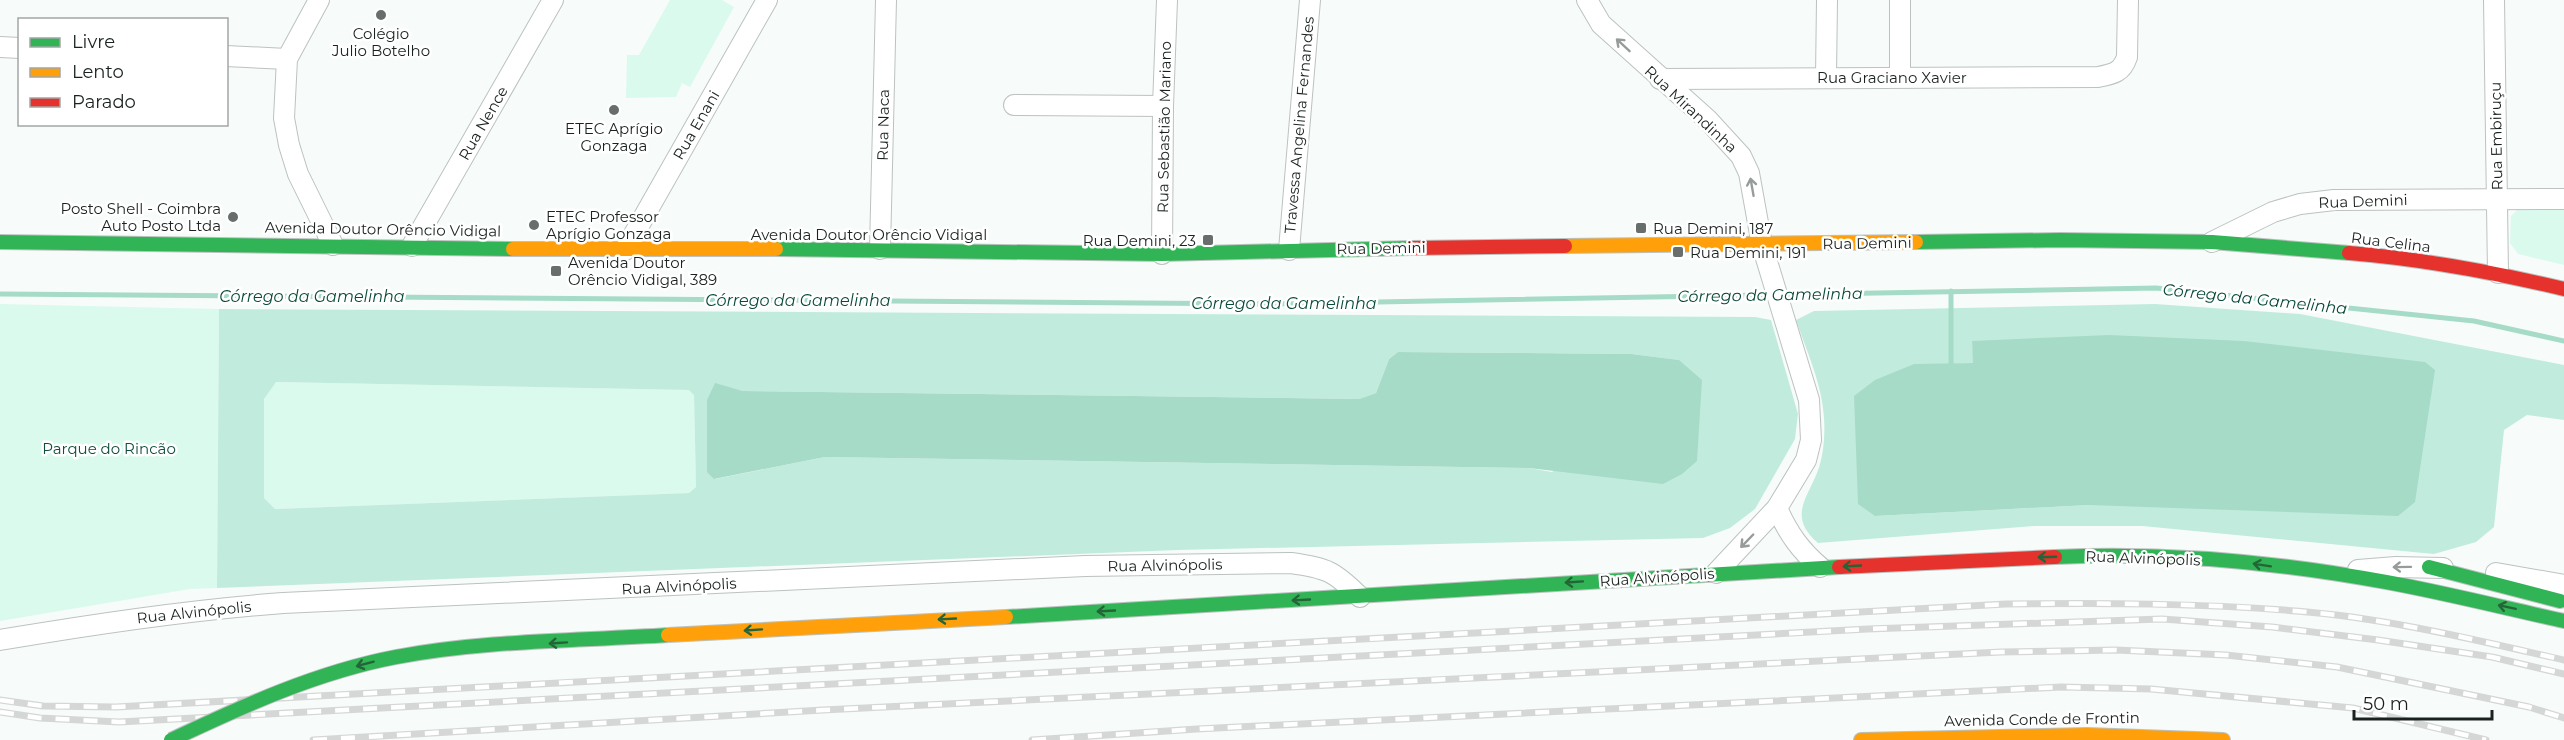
<svg xmlns="http://www.w3.org/2000/svg" width="2564" height="740" font-family="Montserrat,sans-serif">
<style>
.green{fill:#dafaee}
.forest{fill:#c1ecdd;fill-rule:evenodd}
.water{fill:#a6dbc8}
.lines{fill:none;stroke-linecap:round;stroke-linejoin:round}
.stream{stroke:#a6dbc8;stroke-width:5}
.street-casing{stroke:#bcc2bf;stroke-width:22}
.fast-casing{stroke:#bcc2bf;stroke-width:16}
.slow-casing{stroke:#bcc2bf;stroke-width:16}
.jam-casing{stroke:#bcc2bf;stroke-width:16}
.street{stroke:#fefffe;stroke-width:20}
.fast{stroke:#30b455;stroke-width:14}
.slow{stroke:#ff9f0a;stroke-width:14}
.jam{stroke:#e5322d;stroke-width:14}
.rail-casing{stroke:#d5d7d6;stroke-width:7}
.rail{stroke:#fff;stroke-width:4.5;stroke-dasharray:14;stroke-linecap:butt}
.fast-bridge-casing{stroke:#bcc2bf;stroke-width:16;stroke-linecap:butt}
.slow-bridge-casing{stroke:#bcc2bf;stroke-width:16;stroke-linecap:butt}
.fast-bridge{stroke:#30b455;stroke-width:14}
.slow-bridge{stroke:#ff9f0a;stroke-width:14}
.oneway{stroke:#979c9a}
.oneway2{stroke:#246437}
.poi-dot{fill:#676e6c;stroke:#fff;stroke-width:2}
.labels{text-anchor:middle;dominant-baseline:central;stroke-width:5;stroke-linejoin:round;paint-order:stroke}
.poi-label{font-size:15px;fill:#1a221f;stroke:#fff;text-anchor:start}
.street-label{font-size:15px;fill:#1a221f;stroke:#fff}
.park-label{font-size:15px;fill:#114e3d;stroke:#fff}
.water-label{font-size:16px;font-style:italic;fill:#084938;stroke:#fff}
</style>
<rect width="100%" height="100%" fill="#f7fcfa"/>
<g class="green">
<polygon points="670,0 722,0 734,7 690,87 682,83 676,97 626,98 627,55 639,55"/>
<polygon points="2519,208 2564,208 2564,265 2518,254 2510,243 2511,216"/>
<polygon points="0,304 219,309 217,588 190,589 0,621"/>
<polygon points="275,382 690,390 694,395 696,487 689,493 274,509 264,498 264,399"/>
</g>
<g class="forest">
<path d="M2155,304L2300,314L2564,365V420L2527,415L2504,430L2494,527L2476,542L2434,554L2142,526H2035L1818,543C1783,513 1814,493 1821,460C1824,448 1825,431 1824,418C1822,384 1807,352 1796,320L1814,311ZM1972,342L2090,505L1875,516L1951,364L1974,363Z"/>
<path d="M219,309L1755,317L1771,320L1798,414L1795,439L1755,509L1730,528L1703,538L1178,550L217,588ZM1398,352L1632,354L1678,360L1552,472L1529,468L825,457L715,479V384L743,391L1359,399L1376,393L1389,359ZM276,382L689,390L694,395L696,487L689,493L275,509L264,498V399Z"/>
</g>
<g class="water">
<polygon points="2109,335 2244,341 2425,362 2435,370 2415,502 2398,516 2090,505 1875,516 1858,504 1854,396 1875,380 1914,364 1973,363 1972,341"/>
<polygon points="1398,352 1632,354 1679,360 1702,380 1697,461 1682,474 1663,484 1529,468 825,457 714,479 707,472 707,400 715,383 743,391 1359,399 1376,393 1389,359"/>
</g>
<g class="lines">
<g class="stream">
<polyline points="0,294 1266,304 2156,288 2474,321 2564,341"/>
<polyline points="1951,364 1951,291"/>
</g>
<g class="street-casing">
<g id="street">
<polyline points="319,0 287,59 284,118 289,145 298,174 333,245"/>
<polyline points="1587,0 1601,24 1708,120 1741,156 1749,173 1762,245 1809,400 1811,440 1806,460 1777,508 1716,573"/>
<polyline points="1900,0 1900,77"/>
<polyline points="2494,0 2498,273"/>
<polyline points="0,47 20,48"/>
<polyline points="226,56 287,59"/>
<polyline points="1826,77 1827,0"/>
<path d="M1660,79L2098,77C2114,74 2122,72 2127,57L2128,0"/>
<polyline points="1014,105 1163,106"/>
<polyline points="2212,242 2273,212 2300,204 2334,200 2564,199"/>
<polyline points="412,246 553,0"/>
<polyline points="880,249 886,0"/>
<polyline points="625,250 767,0"/>
<polyline points="1289,250 1310,0"/>
<polyline points="1162,254 1163,106 1167,0"/>
<path d="M1777,508C1788,533 1800,550 1820,567"/>
<polyline points="2358,570 2396,567 2443,568"/>
<polyline points="2496,573 2564,585"/>
<path d="M0,640C94,624 188,610 283,603L1085,566L1291,563C1327,568 1334,571 1360,597"/>
</g>
</g>
<g class="fast-casing">
<g id="fast">
<polyline points="0,242 513,249"/>
<polyline points="1916,242 2060,240 2212,242 2349,253"/>
<polyline points="776,249 1162,254 1412,248"/>
<path d="M2055,557C2165,552 2278,562 2386,582C2446,593 2505,608 2564,621"/>
<polyline points="2429,567 2560,601"/>
<polyline points="1006,617 1839,567"/>
</g>
</g>
<g class="slow-casing">
<g id="slow">
<polyline points="1565,246 1916,242"/>
<polyline points="513,249 776,249"/>
<polyline points="1861,740 2087,735 2223,740"/>
</g>
</g>
<g class="jam-casing">
<g id="jam">
<polyline points="1412,248 1565,246"/>
<path d="M2349,253C2422,259 2493,272 2564,289"/>
<polyline points="1839,567 2055,557"/>
</g>
</g>
<use href="#street" class="street"/>
<use href="#fast" class="fast"/>
<use href="#slow" class="slow"/>
<use href="#jam" class="jam"/>
<g class="rail-casing">
<g id="rail">
<path d="M0,700L43,706L116,707L2006,604C2103,603 2200,603 2296,611C2387,618 2476,640 2564,660"/>
<polyline points="0,712 40,718 119,722 1868,629 2162,619 2272,627 2378,640 2492,657 2564,674"/>
<polyline points="313,740 823,710 2001,652 2116,650 2226,655 2337,667 2529,707 2564,718"/>
<polyline points="1032,740 1197,729 2061,687 2151,689 2353,708 2486,740"/>
</g>
</g>
<use href="#rail" class="rail"/>
<g class="fast-bridge-casing">
<path id="fast-bridge" d="M171,740C243,706 317,672 396,657C485,640 578,641 668,635"/>
</g>
<g class="slow-bridge-casing">
<polyline id="slow-bridge" points="668,635 1006,617"/>
</g>
<use href="#fast-bridge" class="fast-bridge"/>
<use href="#slow-bridge" class="slow-bridge"/>
</g>
<defs><path id="oneway-shaft" d="M-6 0H5M1.5-3L5.5 0L1.5 3" fill="none" stroke-width="1.6" stroke-linecap="round" stroke-linejoin="round" transform="scale(1.5)"/></defs>
<g class="oneway">
<use href="#oneway-shaft" transform="translate(1623 45) rotate(-137)"/>
<use href="#oneway-shaft" transform="translate(1752 187) rotate(-100)"/>
<use href="#oneway-shaft" transform="translate(1747 541) rotate(134)"/>
<use href="#oneway-shaft" transform="translate(2402 567) rotate(179)"/>
</g>
<g class="oneway2">
<use href="#oneway-shaft" transform="translate(2047 557) rotate(178)"/>
<use href="#oneway-shaft" transform="translate(2262 565) rotate(-171)"/>
<use href="#oneway-shaft" transform="translate(1852 566) rotate(177)"/>
<use href="#oneway-shaft" transform="translate(1574 582) rotate(176)"/>
<use href="#oneway-shaft" transform="translate(1301 600) rotate(177)"/>
<use href="#oneway-shaft" transform="translate(2507 607) rotate(-168)"/>
<use href="#oneway-shaft" transform="translate(1106 611) rotate(177)"/>
<use href="#oneway-shaft" transform="translate(947 619) rotate(177)"/>
<use href="#oneway-shaft" transform="translate(753 630) rotate(176)"/>
<use href="#oneway-shaft" transform="translate(558 643) rotate(176)"/>
<use href="#oneway-shaft" transform="translate(365 664) rotate(165)"/>
</g>
<g class="poi-dot">
<circle cx="381" cy="15" r="6"/>
<circle cx="614" cy="110" r="6"/>
<circle cx="233" cy="217" r="6"/>
<circle cx="534" cy="225" r="6"/>
<rect x="1635" y="222" width="12" height="12" rx="3"/>
<rect x="1202" y="234" width="12" height="12" rx="3"/>
<rect x="1672" y="246" width="12" height="12" rx="3"/>
<rect x="550" y="265" width="12" height="12" rx="3"/>
</g>
<g class="labels">
<g class="poi-label">
<text x="381" y="33" text-anchor="middle">Colégio<tspan x="381" dy="17">Julio Botelho</tspan></text>
<text x="614" y="128" text-anchor="middle">ETEC Aprígio<tspan x="614" dy="17">Gonzaga</tspan></text>
<text x="221" y="208" text-anchor="end">Posto Shell - Coimbra<tspan x="221" dy="17">Auto Posto Ltda</tspan></text>
<text x="546" y="216">ETEC Professor<tspan x="546" dy="17">Aprígio Gonzaga</tspan></text>
<text x="1653" y="228">Rua Demini, 187</text>
<text x="1196" y="240" text-anchor="end">Rua Demini, 23</text>
<text x="1690" y="252">Rua Demini, 191</text>
<text x="568" y="262">Avenida Doutor<tspan x="568" dy="17">Orêncio Vidigal, 389</tspan></text>
</g>
<g class="street-label">
<text x="1892" y="77">Rua Graciano Xavier</text>
<text transform="translate(1691 109) rotate(43)">Rua Mirandinha</text>
<text transform="translate(483 123) rotate(-60)">Rua Nence</text>
<text transform="translate(696 125) rotate(-60)">Rua Enani</text>
<text transform="translate(883 125) rotate(-89)">Rua Naca</text>
<text transform="translate(1299 125) rotate(-85)">Travessa Angelina Fernandes</text>
<text transform="translate(1164 127) rotate(-89)">Rua Sebastião Mariano</text>
<text transform="translate(2496 136) rotate(-91)">Rua Embiruçu</text>
<text transform="translate(2363 201) rotate(-2)">Rua Demini</text>
<text transform="translate(383 229) rotate(1)">Avenida Doutor Orêncio Vidigal</text>
<text x="869" y="234">Avenida Doutor Orêncio Vidigal</text>
<text transform="translate(2391 242) rotate(7)">Rua Celina</text>
<text transform="translate(1867 243) rotate(-1)">Rua Demini</text>
<text transform="translate(1381 248) rotate(-1)">Rua Demini</text>
<text transform="translate(2143 558) rotate(2)">Rua Alvinópolis</text>
<text transform="translate(1165 565) rotate(-1)">Rua Alvinópolis</text>
<text transform="translate(1657 577) rotate(-4)">Rua Alvinópolis</text>
<text transform="translate(679 586) rotate(-3)">Rua Alvinópolis</text>
<text transform="translate(194 612) rotate(-6)">Rua Alvinópolis</text>
<text transform="translate(2042 719) rotate(-1)">Avenida Conde de Frontin</text>
</g>
<g class="park-label">
<text x="109" y="448">Parque do Rincão</text>
</g>
<g class="water-label">
<text transform="translate(1770 295) rotate(-1)">Córrego da Gamelinha</text>
<text x="312" y="296">Córrego da Gamelinha</text>
<text transform="translate(2255 299) rotate(6)">Córrego da Gamelinha</text>
<text x="798" y="300">Córrego da Gamelinha</text>
<text x="1284" y="303">Córrego da Gamelinha</text>
</g>
</g>
<rect x="18" y="18" width="210" height="108" fill="#ffffff" stroke="#a3a7a5" stroke-width="1.5"/>
<rect x="30" y="38" width="30" height="9" fill="#30b455" stroke="#a3a7a5" stroke-width="1.5"/>
<text x="72" y="48" font-size="18" fill="#1a221f">Livre</text>
<rect x="30" y="68" width="30" height="9" fill="#ff9f0a" stroke="#a3a7a5" stroke-width="1.5"/>
<text x="72" y="78" font-size="18" fill="#1a221f">Lento</text>
<rect x="30" y="98" width="30" height="9" fill="#e5322d" stroke="#a3a7a5" stroke-width="1.5"/>
<text x="72" y="108" font-size="18" fill="#1a221f">Parado</text>
<path d="M2354 710v9h138v-9" fill="none" stroke="#1a221f" stroke-width="3"/>
<text x="2363" y="710" font-size="18" fill="#1a221f" stroke="#ffffff" stroke-width="4.5" paint-order="stroke">50 m</text>
</svg>
